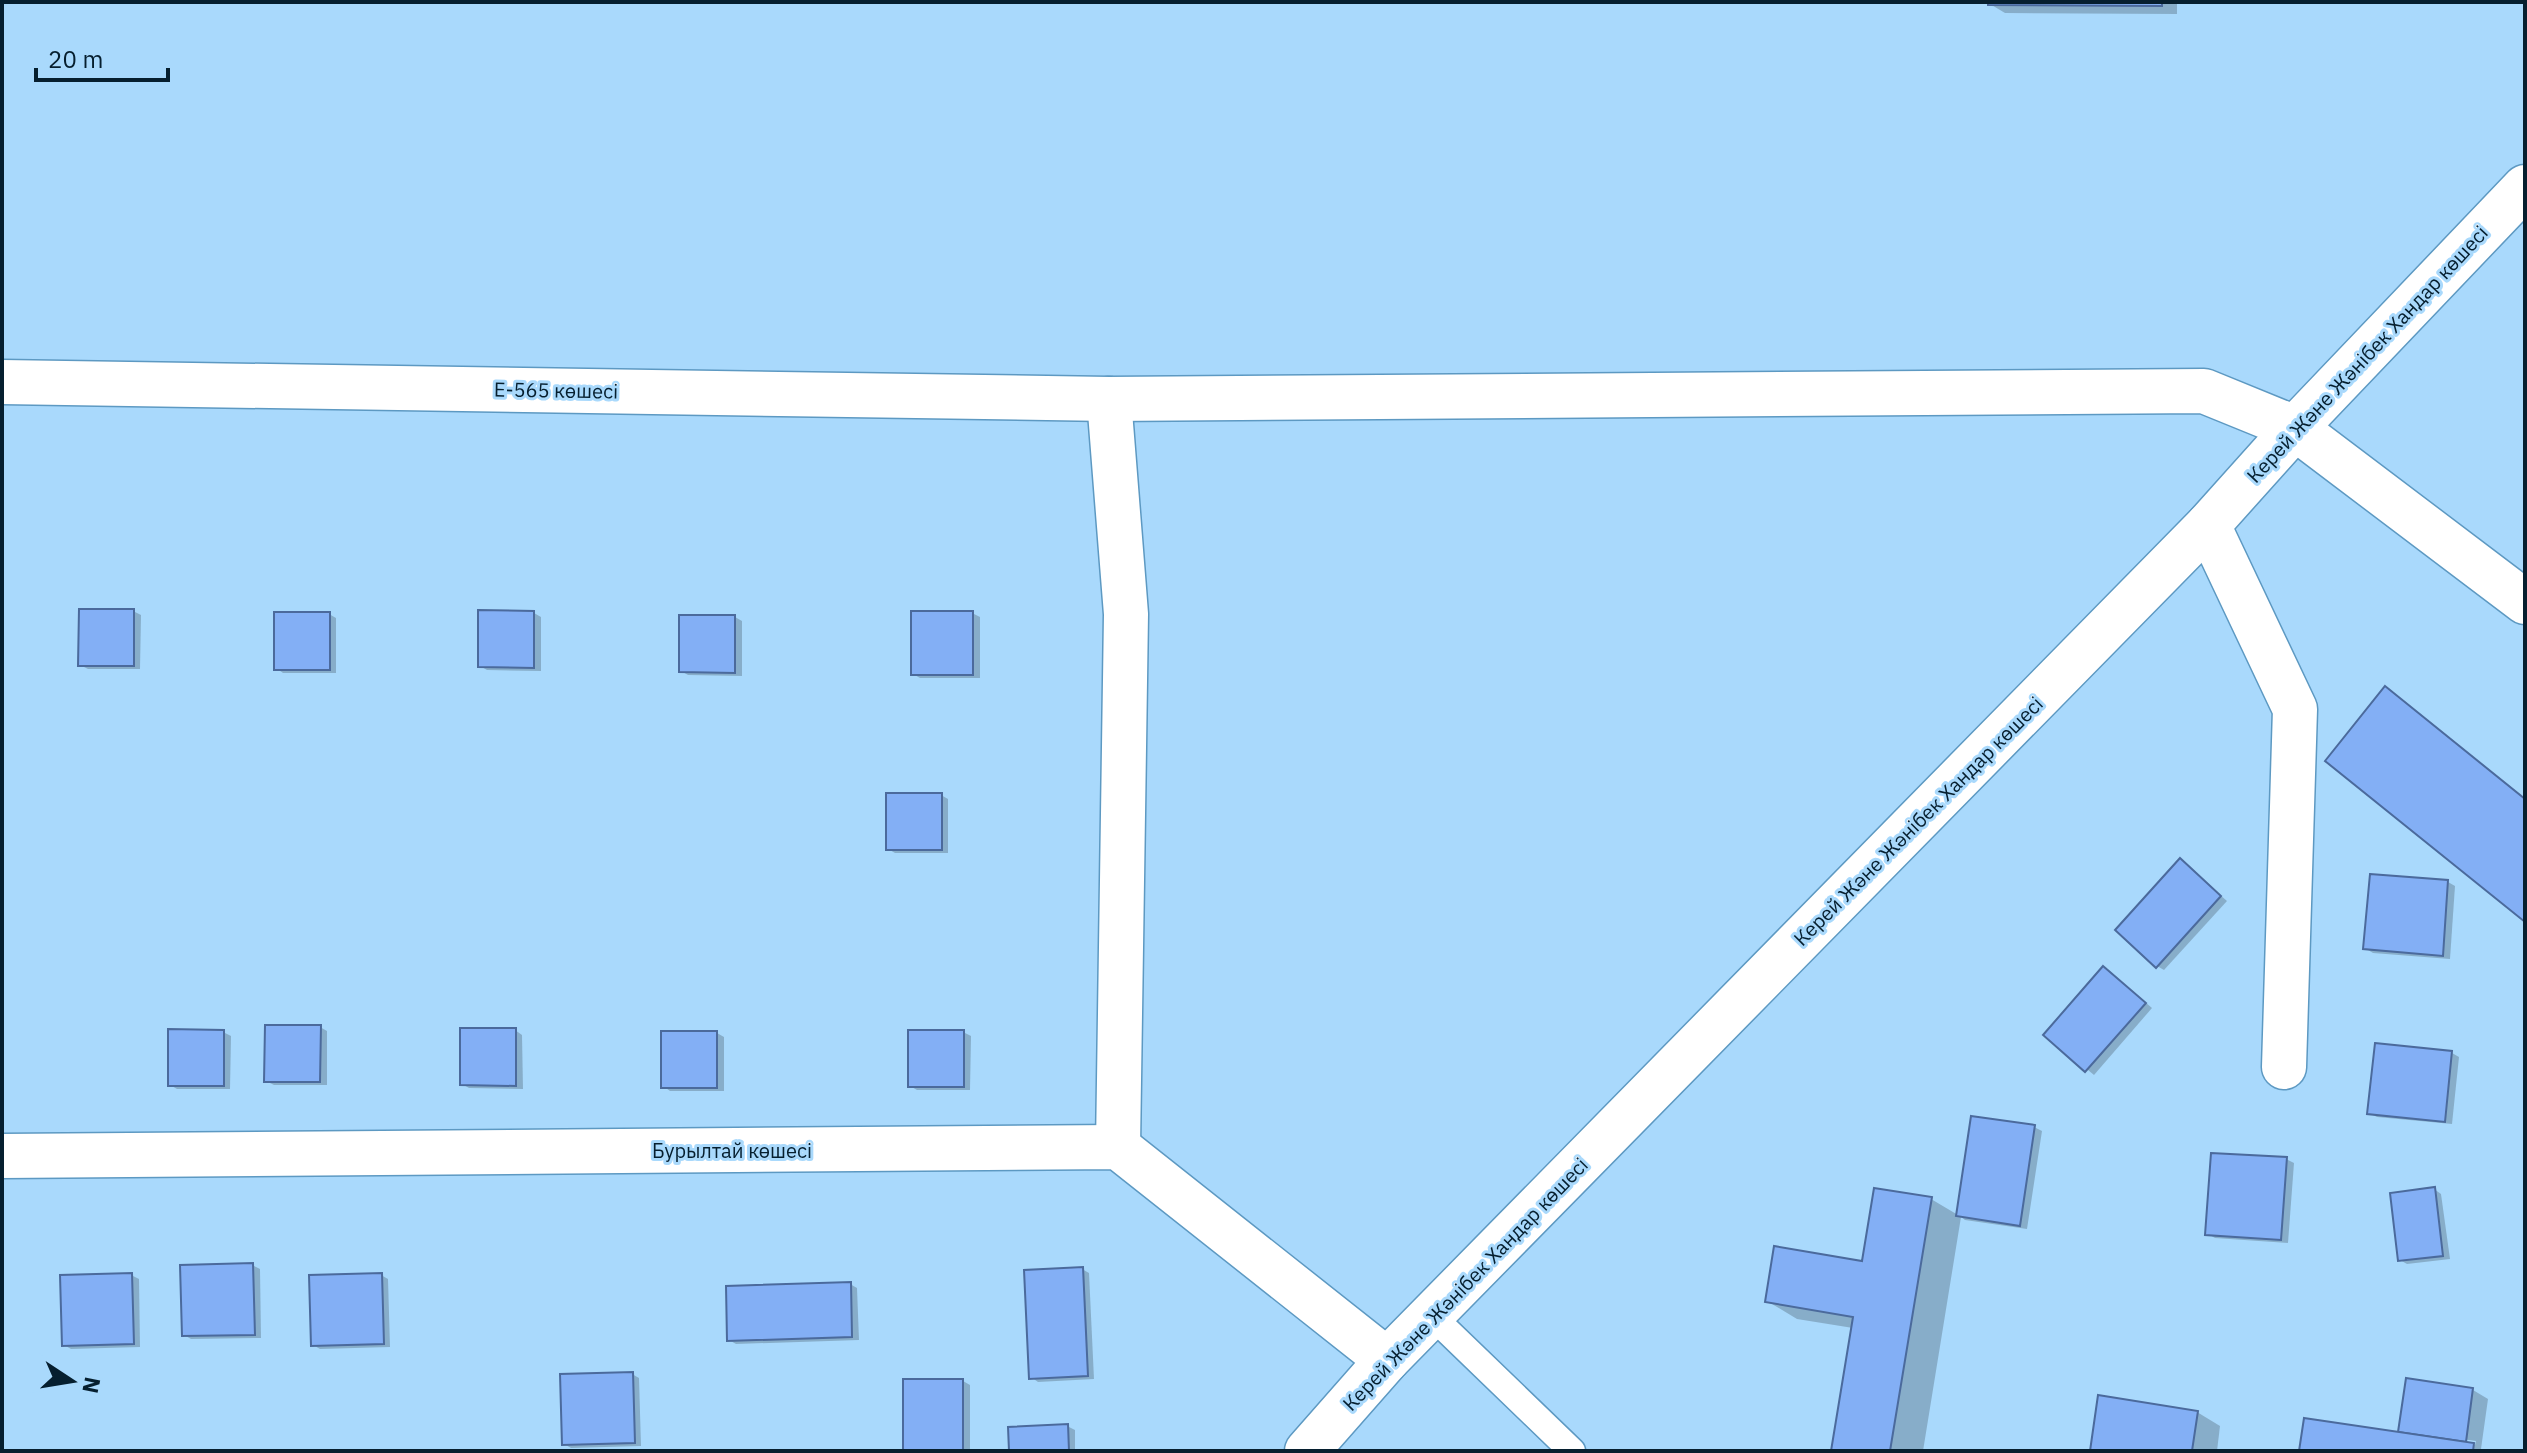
<svg xmlns="http://www.w3.org/2000/svg" width="2527" height="1453" font-family="'IBM Plex Sans',sans-serif">
<style>
.shadow{fill:#0003;fill-rule:evenodd}
.building{fill:#83aff5;stroke:#4b6a9c;stroke-width:2}
.lines{fill:none;stroke-linecap:round;stroke-linejoin:round}
.service-casing{stroke:#5d99c2;stroke-width:29}
.minor-casing{stroke:#5d99c2;stroke-width:47}
.tertiary-casing{stroke:#5d99c2;stroke-width:47}
.service{stroke:#fff;stroke-width:26}
.minor{stroke:#fff;stroke-width:44}
.tertiary{stroke:#fff;stroke-width:44}
.labels{text-anchor:middle;dominant-baseline:central;stroke-width:6;stroke-linejoin:round;paint-order:stroke}
.street-label{font-size:20px;fill:#061f2f;stroke:#a9d9fc}
</style>
<rect width="100%" height="100%" fill="#a9d9fc"/>
<g class="shadow">
<polygon points="1990,2 2177,2 2177,14 2005,13 1990,4"/>
<polygon points="133,611 141,615 140,669 88,669 80,665"/>
<polygon points="534,613 541,617 541,671 487,670 480,666"/>
<polygon points="972,613 980,617 980,678 920,678 913,674"/>
<polygon points="329,614 336,618 336,673 283,673 276,668"/>
<polygon points="735,617 742,621 742,676 688,675 681,671"/>
<polygon points="941,795 948,799 948,853 895,853 888,849"/>
<polygon points="2181,861 2227,901 2164,970 2157,966"/>
<polygon points="2448,882 2455,886 2450,959 2373,953 2365,948"/>
<polygon points="2110,972 2152,1008 2094,1075 2046,1035"/>
<polygon points="320,1027 327,1031 327,1085 274,1085 266,1081"/>
<polygon points="515,1030 522,1035 523,1089 469,1088 462,1084"/>
<polygon points="223,1032 231,1036 230,1089 177,1089 170,1085"/>
<polygon points="963,1032 971,1036 970,1090 917,1090 910,1086"/>
<polygon points="717,1033 724,1037 724,1091 670,1091 663,1086"/>
<polygon points="2452,1053 2459,1057 2452,1124 2377,1117 2369,1113"/>
<polygon points="2034,1127 2042,1131 2027,1229 1965,1220 1961,1217 1923,1451 1833,1451 1853,1328 1797,1319 1767,1301 1864,1263 1931,1199 1958,1215"/>
<polygon points="2286,1159 2294,1163 2288,1243 2215,1238 2208,1234"/>
<polygon points="2434,1189 2441,1194 2450,1259 2407,1264 2400,1260"/>
<polygon points="252,1265 260,1269 261,1338 191,1339 184,1335"/>
<polygon points="1082,1269 1089,1273 1094,1379 1038,1382 1031,1377"/>
<polygon points="131,1275 139,1279 140,1347 71,1349 64,1345"/>
<polygon points="381,1275 388,1279 390,1347 320,1349 313,1345"/>
<polygon points="850,1284 857,1288 859,1340 736,1344 729,1340"/>
<polygon points="632,1374 639,1378 641,1446 571,1448 564,1444"/>
<polygon points="963,1381 970,1385 970,1451 905,1451"/>
<path d="M2408,1381L2473,1390L2488,1399L2481,1449L2484,1451H2301L2400,1435ZM2426,1434L2476,1441L2475,1445L2425,1438Z"/>
<polygon points="2197,1412 2220,1426 2217,1451 2092,1451"/>
<polygon points="1067,1426 1075,1430 1075,1451 1011,1451"/>
</g>
<g class="building">
<polygon points="1988,2 2162,2 2162,6 1988,5"/>
<polygon points="79,609 134,609 134,666 78,666"/>
<polygon points="478,610 534,611 534,668 478,667"/>
<rect x="911" y="611" width="62" height="64"/>
<rect x="274" y="612" width="56" height="58"/>
<polygon points="679,615 735,615 735,673 679,672"/>
<polygon points="2385,686 2525,799 2525,922 2325,761"/>
<rect x="886" y="793" width="56" height="57"/>
<polygon points="2180,858 2221,896 2156,968 2115,930"/>
<polygon points="2370,874 2448,880 2443,956 2363,949"/>
<polygon points="2103,966 2146,1003 2085,1072 2043,1035"/>
<polygon points="265,1025 321,1025 320,1082 264,1082"/>
<polygon points="460,1028 516,1028 516,1086 460,1085"/>
<polygon points="168,1029 224,1030 224,1086 168,1086"/>
<rect x="908" y="1030" width="56" height="57"/>
<rect x="661" y="1031" width="56" height="57"/>
<polygon points="2375,1043 2452,1051 2445,1122 2367,1114"/>
<polygon points="1971,1116 2035,1125 2020,1226 1956,1216"/>
<polygon points="2211,1153 2287,1157 2281,1240 2205,1235"/>
<polygon points="2435,1187 2443,1256 2398,1261 2390,1193"/>
<polygon points="1874,1188 1932,1197 1890,1451 1831,1451 1853,1317 1765,1302 1774,1246 1862,1261"/>
<polygon points="253,1263 255,1335 182,1336 180,1265"/>
<polygon points="1083,1267 1088,1376 1029,1379 1024,1270"/>
<polygon points="132,1273 134,1344 62,1346 60,1275"/>
<polygon points="382,1273 384,1344 311,1346 309,1275"/>
<polygon points="851,1282 852,1337 727,1341 726,1286"/>
<polygon points="633,1372 635,1443 562,1445 560,1374"/>
<polygon points="2406,1378 2473,1388 2466,1442 2398,1432"/>
<rect x="903" y="1379" width="60" height="72"/>
<polygon points="2098,1395 2198,1411 2192,1451 2090,1451"/>
<polygon points="2304,1418 2474,1443 2473,1451 2299,1451"/>
<polygon points="1068,1424 1069,1451 1009,1451 1008,1427"/>
</g>
<g class="lines">
<g class="service-casing">
<polyline id="service" points="1431,1315 1572,1451"/>
</g>
<g class="minor-casing">
<g id="minor">
<polyline points="2,382 1109,399 2204,391 2295,428 2525,602"/>
<polyline points="1109,399 1126,614 1118,1147"/>
<polyline points="2208,525 2295,709 2284,1067"/>
<polyline points="2,1156 1118,1147 1387,1360"/>
</g>
</g>
<g class="tertiary-casing">
<polyline id="tertiary" points="1307,1451 1387,1360 2208,525 2295,428 2525,187"/>
</g>
<use href="#service" class="service"/>
<use href="#minor" class="minor"/>
<use href="#tertiary" class="tertiary"/>
</g>
<g class="labels">
<g class="street-label">
<text transform="translate(2367 354) rotate(-47)">Керей Және Жәнібек Хандар көшесі</text>
<text transform="translate(556 390) rotate(1)">Е-565 көшесі</text>
<text transform="translate(1918 821) rotate(-45)">Керей Және Жәнібек Хандар көшесі</text>
<text x="732" y="1150">Бурылтай көшесі</text>
<text transform="translate(1465 1284) rotate(-46)">Керей Және Жәнібек Хандар көшесі</text>
</g>
</g>
<rect width="2527" height="1453" fill="none" stroke="#061f2f" stroke-width="8"/>
<g transform="translate(72 1381) rotate(102)" stroke="#a9d9fc" stroke-width="6" paint-order="stroke">
<path d="M0-6L14 30L0 20L-14 30Z" fill="#061f2f"/>
<text y="-12" font-size="22" font-weight="bold" text-anchor="middle" fill="#061f2f">N</text>
</g>
<path d="M36 68v12h132v-12" fill="none" stroke="#061f2f" stroke-width="4"/>
<text x="48" y="68" font-size="24" fill="#061f2f" stroke="#a9d9fc" stroke-width="6" paint-order="stroke">20 m</text>
</svg>
